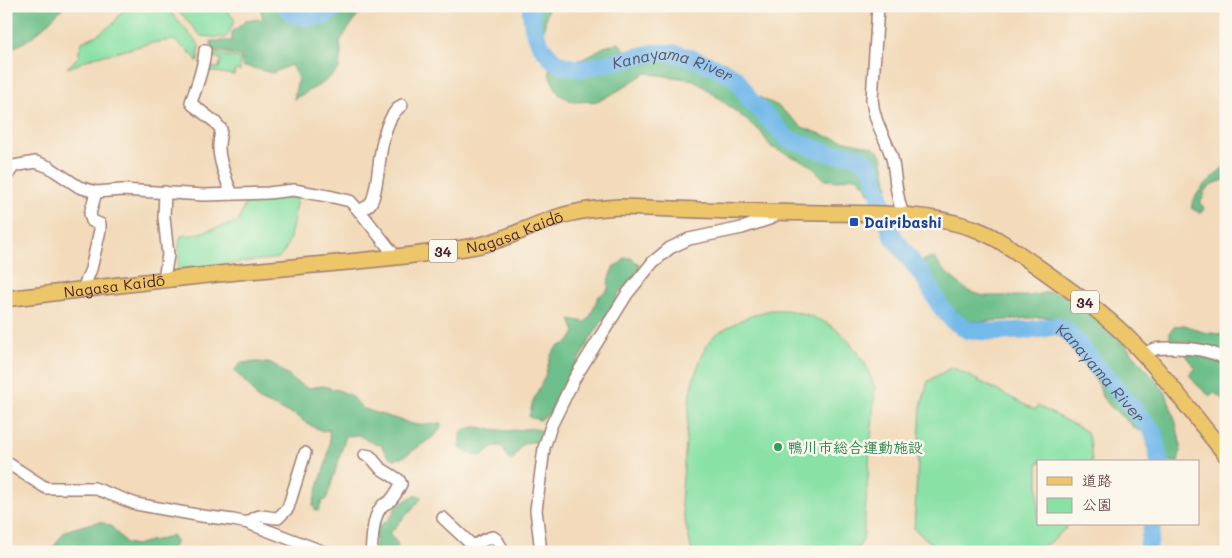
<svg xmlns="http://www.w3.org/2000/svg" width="1232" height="558" font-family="Mali,'Klee One',sans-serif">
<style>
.green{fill:#89e1a6;stroke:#6a8068}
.forest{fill:#6ebf8b;stroke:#5c6f5b}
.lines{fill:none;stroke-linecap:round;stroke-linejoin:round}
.river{stroke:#73b9ea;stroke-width:18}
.minor-casing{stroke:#9e7c72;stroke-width:14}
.major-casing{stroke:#9e7c72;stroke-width:18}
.minor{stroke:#fff;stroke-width:11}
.major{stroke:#ecc669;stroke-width:15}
.transit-dot{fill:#1a4fb4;stroke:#fbf7ec;stroke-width:2}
.leisure-dot{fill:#2e9e5b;stroke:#fbf7ec;stroke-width:2}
.labels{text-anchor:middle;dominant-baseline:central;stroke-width:5;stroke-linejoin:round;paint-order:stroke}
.shield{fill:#fbf7ec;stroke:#7f6065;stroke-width:1}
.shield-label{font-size:14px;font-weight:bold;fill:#4a1f2b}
.transit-label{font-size:15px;font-weight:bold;fill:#164399;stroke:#fbf7ec;text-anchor:start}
.street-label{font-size:15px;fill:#4a1f2b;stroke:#fbf7ec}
.leisure-label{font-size:15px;font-weight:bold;fill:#27864d;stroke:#fbf7ec;text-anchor:start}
.water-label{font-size:16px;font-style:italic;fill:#58556e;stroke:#fbf7ec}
</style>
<rect width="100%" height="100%" fill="#fbf7ec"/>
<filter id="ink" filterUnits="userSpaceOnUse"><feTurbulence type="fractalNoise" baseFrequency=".02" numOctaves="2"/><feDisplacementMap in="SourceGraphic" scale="10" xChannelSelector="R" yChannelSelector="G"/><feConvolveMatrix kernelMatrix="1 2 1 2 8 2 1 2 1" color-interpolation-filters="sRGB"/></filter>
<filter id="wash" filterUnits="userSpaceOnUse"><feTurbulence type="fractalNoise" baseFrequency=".0096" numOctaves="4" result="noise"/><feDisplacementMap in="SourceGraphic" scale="20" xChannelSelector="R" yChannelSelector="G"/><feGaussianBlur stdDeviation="1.12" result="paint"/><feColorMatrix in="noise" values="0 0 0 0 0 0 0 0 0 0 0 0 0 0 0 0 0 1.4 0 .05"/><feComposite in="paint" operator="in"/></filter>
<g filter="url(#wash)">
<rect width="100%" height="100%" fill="#f2daba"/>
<g class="green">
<polygon points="126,6 169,6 171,13 199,45 198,62 192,54 174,40 151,43 118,52 93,57 76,65 67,68 79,56 79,51 82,42 97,35 113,24"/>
<polygon points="176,6 223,6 235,20 226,38 201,36 177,9"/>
<polygon points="211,53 240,58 240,71 235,70 234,75 209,71 210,67 219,68 221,59 210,56"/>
<path d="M293,196L297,197C294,214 292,246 279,258L177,270C178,266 179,261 179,257C179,249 178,244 181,236L192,235L234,223L239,220L247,198Z"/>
<path d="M771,310H787L808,315L826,323L839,331L850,343L865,363L875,388L863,540L856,552H692L681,503L690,392C693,378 703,349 712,338C714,335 719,333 722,331C739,320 751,315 771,310Z"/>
<polygon points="952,367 1035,410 1038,406 1086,431 1090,441 1092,462 1038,462 1038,524 1069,524 1065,529 1052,541 1033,552 944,552 935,546 914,529 921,407 928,381"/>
</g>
<g class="forest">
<path d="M6,6H64C48,23 29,44 6,50Z"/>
<polygon points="260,6 294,6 297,8 300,6 368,6 360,12 340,41 341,52 339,69 323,83 294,99 298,78 291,65 272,73 249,67 243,67 241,56 212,50 211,41 232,41 232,32 247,20 263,19"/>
<polygon points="524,6 548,6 543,35 526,24"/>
<path d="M619,43L627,52L674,49L697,52L727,63L744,79L740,92L741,100L751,93L778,106L802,127L829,137L864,145L874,148L882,155L888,187C883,194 877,194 868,193L866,187L857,177L847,178L836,181L825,180L809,164L771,147L760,131L720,99L694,80L645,73L621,89L599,101L573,102L559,94L550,77L549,63L560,59L569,61L583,59L604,47Z"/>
<path d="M1226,164V179L1213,184L1203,192L1205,194C1201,201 1198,201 1204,208L1202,212H1198L1191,208C1197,186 1213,180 1226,164Z"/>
<polygon points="625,258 631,258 639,264 639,271 619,293 612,307 591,338 571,373 549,414 540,420 529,417 533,401 545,376 551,355 557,347 569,342 575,332 570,319 585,322 590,317 598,297 608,290 609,278 614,266 621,263"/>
<polygon points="929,258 935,259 943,270 968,291 984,296 1030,296 1049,292 1064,295 1087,310 1130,350 1166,393 1176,423 1181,447 1178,462 1164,462 1160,446 1146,432 1137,430 1113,409 1102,397 1099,385 1060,335 1063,319 1043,317 978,322 963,320 950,310 938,292 930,275 922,267 923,261"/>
<polygon points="1185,325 1203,332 1226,335 1226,352 1218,352 1189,342 1170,341 1170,332 1175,326"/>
<polygon points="1193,351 1226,365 1226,402 1215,393 1210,396 1196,384 1189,374 1196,368 1190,362 1186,353"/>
<path d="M257,362L267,363L275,365L296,382L307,388L323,386L338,390L350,395L364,409L416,425L441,423C441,426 440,429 439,431C435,437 423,443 417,448C401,459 390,467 381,444L377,445L358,435L346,436L331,485L326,500L322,501L318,511H316L313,505C319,477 332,459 329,430L322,431L306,423L296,415L284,411L258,399L251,388L236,373L235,369L241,363Z"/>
<path d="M476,427L507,431L533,428L542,431V437L537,442C514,441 523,452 510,461L505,453L502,446H494L481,456L466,452L460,448C459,434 460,429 476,427Z"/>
<path d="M419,495L422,498L389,534C392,538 396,540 398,545L397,547L398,552H374L377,527C386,523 393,516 396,507L411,497Z"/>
<polygon points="101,522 111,526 126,543 136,545 150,541 164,539 172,535 176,540 174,546 166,552 53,552 52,549 65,531 88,524"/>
</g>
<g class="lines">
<g class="river">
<polyline points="285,6 291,13 305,17 324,16 339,6"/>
<path id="s1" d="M532,6L531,11L533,28L541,46L553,60L564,66L581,69L654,53H672L688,57L715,67L736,78L750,100L788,139L832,154H845L856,156L866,162L873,171L880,196L892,235L925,279L940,306L952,320L968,330L995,332L1032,330L1057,326L1068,332L1154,433L1159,462"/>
<polyline points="1147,552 1153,524"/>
</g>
</g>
</g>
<g filter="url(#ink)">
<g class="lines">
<g class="minor-casing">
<g id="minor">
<path d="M878,6L872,99C874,123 885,136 892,158C895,170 895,184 898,196C899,202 901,209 903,215"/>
<path d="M205,50C204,67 197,86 191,102L193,105L215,122L221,129C221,134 219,140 219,145C218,158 227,183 232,194"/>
<polyline points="6,177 14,166 36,162 49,167 79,187 96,192 122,190 204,195 268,193 294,190 333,197 350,201 362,214 396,257"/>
<path d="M359,211C362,209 367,207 369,205C373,201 374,196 375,190C381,166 379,121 402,105"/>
<polyline points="164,279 168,255 164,217 165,192"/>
<polyline points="83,289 91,269 100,230 100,224 92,221 90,214 96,192"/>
<path d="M1143,355C1153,347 1163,348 1174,348C1193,348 1209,350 1226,359"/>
<path d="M365,455L370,456L380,468L399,480L401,484C398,490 395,496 390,501C388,503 385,504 383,505C372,516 373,537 371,552"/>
<polyline points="6,462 46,488 94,488 136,504 202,516 233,520 248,523 324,552"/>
<path d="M443,518L473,546C480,543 485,538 493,537L497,540L504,552"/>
<path d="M248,523C261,511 263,518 278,518L288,508L305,453"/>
<polyline points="541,552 536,510 544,448 551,426 574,379 627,294 653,262 670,248 689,239 742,228 769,219 779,213"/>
</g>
</g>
<g class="major-casing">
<g id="major">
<path id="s2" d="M6,299C80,290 154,280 228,273C309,265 390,260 470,247C499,243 527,227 555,218C577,210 600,208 622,207C689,210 756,212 823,213C871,214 922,212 969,227C993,234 1013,250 1034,264C1066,287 1098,309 1126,336C1163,372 1193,415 1226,455"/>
</g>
</g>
<use href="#minor" class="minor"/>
<use href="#major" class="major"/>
</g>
</g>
<rect class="transit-dot" x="849" y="217" width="10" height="10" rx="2.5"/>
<circle class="leisure-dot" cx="778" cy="447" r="5"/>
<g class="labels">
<g class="shield">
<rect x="429" y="239.5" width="28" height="23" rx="4"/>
<rect x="1071" y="290.5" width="28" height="23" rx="4"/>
</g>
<g class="shield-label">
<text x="443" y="251">34</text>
<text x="1085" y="302">34</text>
</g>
<g class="transit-label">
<text x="864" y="222">Dairibashi</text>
</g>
<g class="street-label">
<text stroke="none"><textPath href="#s2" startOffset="514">Nagasa Kaidō</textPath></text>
<text stroke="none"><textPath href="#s2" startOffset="109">Nagasa Kaidō</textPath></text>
</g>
<g class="leisure-label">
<text x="788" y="447">鴨川市総合運動施設</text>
</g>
<g class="water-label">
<text stroke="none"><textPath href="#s1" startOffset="185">Kanayama River</textPath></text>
<text stroke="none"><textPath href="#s1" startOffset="770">Kanayama River</textPath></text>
</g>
</g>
<rect width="1232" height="558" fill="none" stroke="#fbf7ec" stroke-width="25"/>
<rect x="1037" y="460" width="162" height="65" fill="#fbf7ec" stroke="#b4a19f"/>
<rect x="1047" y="477" width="25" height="8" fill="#ecc669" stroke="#b4a19f"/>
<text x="1082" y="486" font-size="15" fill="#4a1f2b">道路</text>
<rect x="1047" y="498" width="25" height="15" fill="#89e1a6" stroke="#b4a19f"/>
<text x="1082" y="510" font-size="15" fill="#4a1f2b">公園</text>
</svg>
